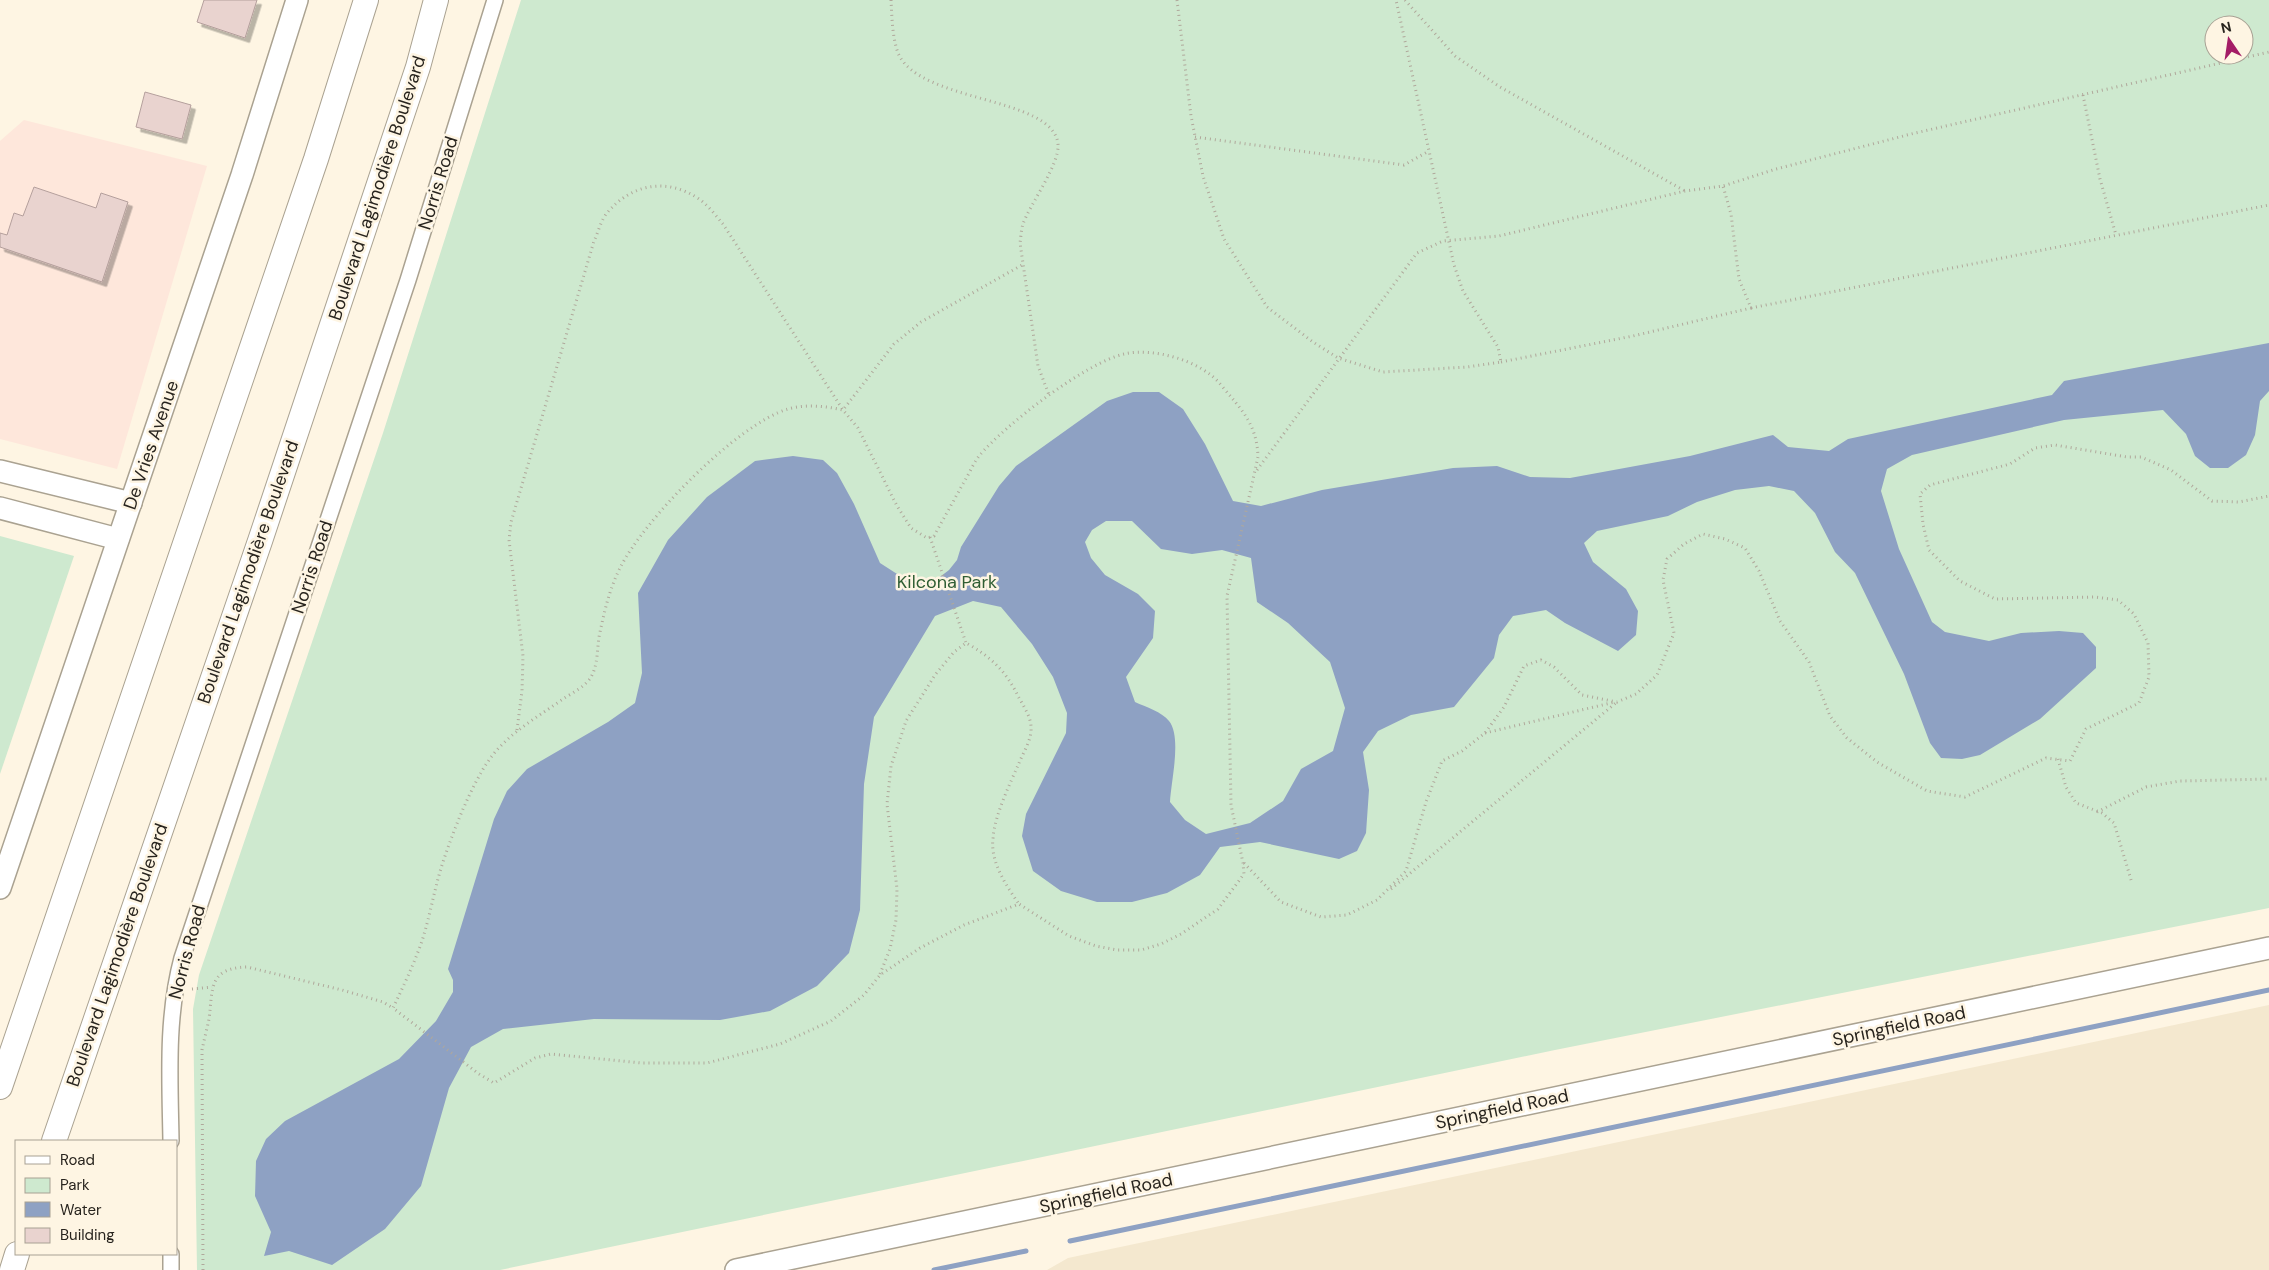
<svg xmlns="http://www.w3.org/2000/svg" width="2269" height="1270" font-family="'DM Sans',sans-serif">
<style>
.commercial{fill:#fee7db}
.built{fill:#f4e8cf}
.green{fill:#cee9cf;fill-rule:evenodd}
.water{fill:#8ea1c3;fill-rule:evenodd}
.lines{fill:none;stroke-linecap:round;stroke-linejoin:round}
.stream{stroke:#8ea1c3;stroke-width:5}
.building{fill:#e9d3cf;stroke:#b49f9c;filter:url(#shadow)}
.street-casing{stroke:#aaa291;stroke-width:18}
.secondary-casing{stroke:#aaa291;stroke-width:24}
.primary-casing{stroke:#aaa291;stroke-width:26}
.path{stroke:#b0a89b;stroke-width:3;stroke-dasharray:1 4;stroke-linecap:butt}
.street{stroke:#fff;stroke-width:15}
.secondary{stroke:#fff;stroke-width:21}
.primary{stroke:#fff;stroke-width:24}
.labels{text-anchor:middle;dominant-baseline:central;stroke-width:5;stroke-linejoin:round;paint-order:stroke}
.street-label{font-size:18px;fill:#28241e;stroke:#fef5e3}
.park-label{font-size:18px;fill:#2f5d33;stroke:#fef5e3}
</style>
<defs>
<filter id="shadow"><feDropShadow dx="4.5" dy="4.5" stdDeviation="0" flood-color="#0004"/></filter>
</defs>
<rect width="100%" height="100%" fill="#fef5e3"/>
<polygon class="commercial" points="24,120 207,166 117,469 0,439 0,141"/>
<polygon class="built" points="2269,1005 2269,1270 1047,1270 1068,1258"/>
<g class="green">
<path d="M521,0H2269V908L1555,1050L500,1270H197L193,1009L199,975L383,433ZM2214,25H2244V55H2214Z"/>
<polygon points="0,536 74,556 0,774"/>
</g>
<path class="water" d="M2269,343V391L2260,401L2255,435L2246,455L2228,468H2210L2195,456L2186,434L2163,410L2064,420L1912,455L1887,469L1881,491L1899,549L1932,622L1945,632L1989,641L2021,633L2059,631L2083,633L2096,647V668L2040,719L1980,755L1962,759L1941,758L1930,743L1904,674L1855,573L1835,552L1815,513L1794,491L1769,486L1735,490L1697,502L1668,516L1597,531L1584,543L1593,562L1626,589L1638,611L1636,635L1618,651L1565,623L1546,610L1513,616L1499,635L1494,658L1454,707L1411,715L1378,731L1363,752L1369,790L1366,833L1357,851L1339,859L1260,842L1220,847L1200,875L1167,893L1132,902H1097L1061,891L1033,871L1022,836L1026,814L1066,733L1067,713L1053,677L1032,644L1001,607L973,601L935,616L874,717L864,784L860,910L849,953L817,986L770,1011L720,1020L594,1019L503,1029L471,1047L449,1088L421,1186L385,1229L332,1265L289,1251L264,1256L271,1232L255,1196L256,1161L266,1139L285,1121L399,1059L436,1021L453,992V980L448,969L494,819L507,791L527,769L608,722L635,703L642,673L638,593L668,540L707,497L755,461L793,456L823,460L837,473L854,504L880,563L908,581L932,583L949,570L957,560L961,547L999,486L1016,466L1107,401L1133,392H1159L1183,409L1205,444L1233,501L1261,506L1322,490L1453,468L1497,466L1530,477L1570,478L1690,456L1773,435L1788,447L1829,451L1848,439L2052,395L2064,381ZM1106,521H1132L1161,549L1192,554L1222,550L1251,558L1257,602L1288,623L1330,662L1345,708L1333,751L1301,769L1283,801L1250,823L1206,834L1185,820L1170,802C1171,781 1182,737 1169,721C1162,712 1146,707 1135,702L1126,677L1153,638L1155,611L1138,594L1105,575L1091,558L1085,542L1092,530Z"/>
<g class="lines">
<g class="stream">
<polyline points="1070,1241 2269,990"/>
<polyline points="934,1270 1026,1251"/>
</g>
</g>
<g class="building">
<polygon points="204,0 257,0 245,38 197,22"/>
<polygon points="145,92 191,105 182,139 136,127"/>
<polygon points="34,187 96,208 101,193 128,202 102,282 0,247 0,233 7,235 14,213 23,216"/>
</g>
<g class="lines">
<g class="street-casing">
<g id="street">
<path d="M171,1141C170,1080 166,1018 182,958L408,280L495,0"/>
<polyline points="171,1254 171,1270"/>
</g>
</g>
<g class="secondary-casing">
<g id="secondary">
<polyline points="0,471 131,503"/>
<polyline points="0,508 118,539"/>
<polyline points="0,888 242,175 297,0"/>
<polyline points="736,1270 2269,948"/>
</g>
</g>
<g class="primary-casing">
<g id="primary">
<polyline points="0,1087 316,159 366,0"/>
<polyline points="54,1141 260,541 418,67 436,0"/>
<polyline points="12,1270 17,1254"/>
</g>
</g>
<g class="path">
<path d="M891,0C892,17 892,36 898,53C919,103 1053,96 1058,144C1060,164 1030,204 1023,224C1021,230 1021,237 1020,243L1038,366L1049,395"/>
<polyline points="1177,0 1191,116 1203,176 1224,239 1267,307 1313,342 1338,358 1383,372 1467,367 1501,362 1498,347 1463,291 1454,265 1396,0"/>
<polyline points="1405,0 1455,56 1500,87 1685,191"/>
<polyline points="2083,95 2100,179 2116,235"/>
<polyline points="1195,137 1404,165 1429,151"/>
<polyline points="1751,308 2269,205"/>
<polyline points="1501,362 1633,336 1751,308 1739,279 1731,214 1723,186"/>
<polyline points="1257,470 1417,253 1443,241 1499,236 1685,191 1723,186 1776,169 1911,134 2269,52"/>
<polyline points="930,537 966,643"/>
<path d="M517,730L522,691L523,656L509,540L511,522L594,241C598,233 601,220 607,213C631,184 667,177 699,199C708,205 716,216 723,224L843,410L858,428L897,506L911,528L927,538L934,536C944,518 954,500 964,482C969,474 973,464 979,456C1005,425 1085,363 1124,354C1154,347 1202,361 1221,385C1241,409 1257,424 1258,457L1227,596L1231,805L1243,863L1244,874L1218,909L1181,934L1161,944L1141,950H1117L1096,946L1069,936L1019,904L964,925L920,948L880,975L864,995L831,1021L780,1044L707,1063H641L551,1054L535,1058L494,1083L479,1074L393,1008C403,987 414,964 422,941C431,913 435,884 445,856C455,827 467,797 482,771C501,737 532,721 563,699C572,693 585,687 591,677C598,665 597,650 599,637C604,613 609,590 620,568C643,521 737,424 788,409C806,404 825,406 843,410L894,344L921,322L1022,265"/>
<polyline points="1485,733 1615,702"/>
<polyline points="2058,759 2066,787 2076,803 2102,813 2114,823 2132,883"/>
<polyline points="2097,812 2146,787 2180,781 2269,779"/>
<polyline points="1244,863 1281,902 1321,917 1347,915 1377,900 1406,871 1426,802 1442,761 1462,751 1485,733 1504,707 1524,666 1541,660 1554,667 1582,695 1617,702 1636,694 1657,675 1674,633 1663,580 1667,559 1684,544 1703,534 1725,539 1745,548 1759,571 1780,621 1809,662 1830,716 1847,738 1877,762 1927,791 1965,797 2046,758 2070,761 2086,729 2139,703 2149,677 2148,643 2134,614 2118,600 2095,597 1995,599 1960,581 1929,550 1923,524 1920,494 1930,485 2010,464 2035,448 2055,445 2127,457 2141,457 2171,470 2212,501 2239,502 2269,496"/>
<polyline points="1391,889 1617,702"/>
<path d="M880,974L890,949L896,920L897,889L887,804L891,766L906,721L935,675L954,652L966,643C990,656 1006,671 1018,696C1023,705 1031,717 1031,727C1032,739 1024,751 1019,763C1010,784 995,814 993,838C990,862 1006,885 1019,904"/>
<polyline points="192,989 212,987"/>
<path d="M203,1270L202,1050C204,1040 207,1029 209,1019C213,989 208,968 247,967L342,990L383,1002L393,1008"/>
</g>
<use href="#street" class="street"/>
<use href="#secondary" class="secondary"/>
<use href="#primary" class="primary"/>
</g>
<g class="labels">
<g class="street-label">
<text transform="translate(438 183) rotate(-73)">Norris Road</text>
<text transform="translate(377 188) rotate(-72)">Boulevard Lagimodière Boulevard</text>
<text transform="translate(151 445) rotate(-71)">De Vries Avenue</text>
<text transform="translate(312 567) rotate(-72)">Norris Road</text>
<text transform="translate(248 572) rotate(-71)">Boulevard Lagimodière Boulevard</text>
<text transform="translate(187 952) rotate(-75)">Norris Road</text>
<text transform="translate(117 955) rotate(-71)">Boulevard Lagimodière Boulevard</text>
<text transform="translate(1899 1026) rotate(-12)">Springfield Road</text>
<text transform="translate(1502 1109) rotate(-12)">Springfield Road</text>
<text transform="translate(1106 1193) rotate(-12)">Springfield Road</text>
</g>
<g class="park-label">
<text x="947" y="582">Kilcona Park</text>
</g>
</g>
<rect x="15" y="1140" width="162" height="115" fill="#fef5e3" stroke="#a8a194"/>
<rect x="25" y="1156" width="25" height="8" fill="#ffffff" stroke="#a8a194"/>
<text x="60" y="1165" font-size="15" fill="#28241e">Road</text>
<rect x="25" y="1178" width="25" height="15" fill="#cee9cf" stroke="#a8a194"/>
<text x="60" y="1190" font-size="15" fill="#28241e">Park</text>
<rect x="25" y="1202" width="25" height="15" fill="#8ea1c3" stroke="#a8a194"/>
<text x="60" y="1215" font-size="15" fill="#28241e">Water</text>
<rect x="25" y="1228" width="25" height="15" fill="#e9d3cf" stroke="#a8a194"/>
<text x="60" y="1240" font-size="15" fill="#28241e">Building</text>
<g transform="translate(2229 40) rotate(347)"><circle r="24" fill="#fef5e3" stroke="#a8a194"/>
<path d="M0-4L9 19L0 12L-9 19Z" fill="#a41c66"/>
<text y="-8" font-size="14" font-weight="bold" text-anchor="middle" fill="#28241e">N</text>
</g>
</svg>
